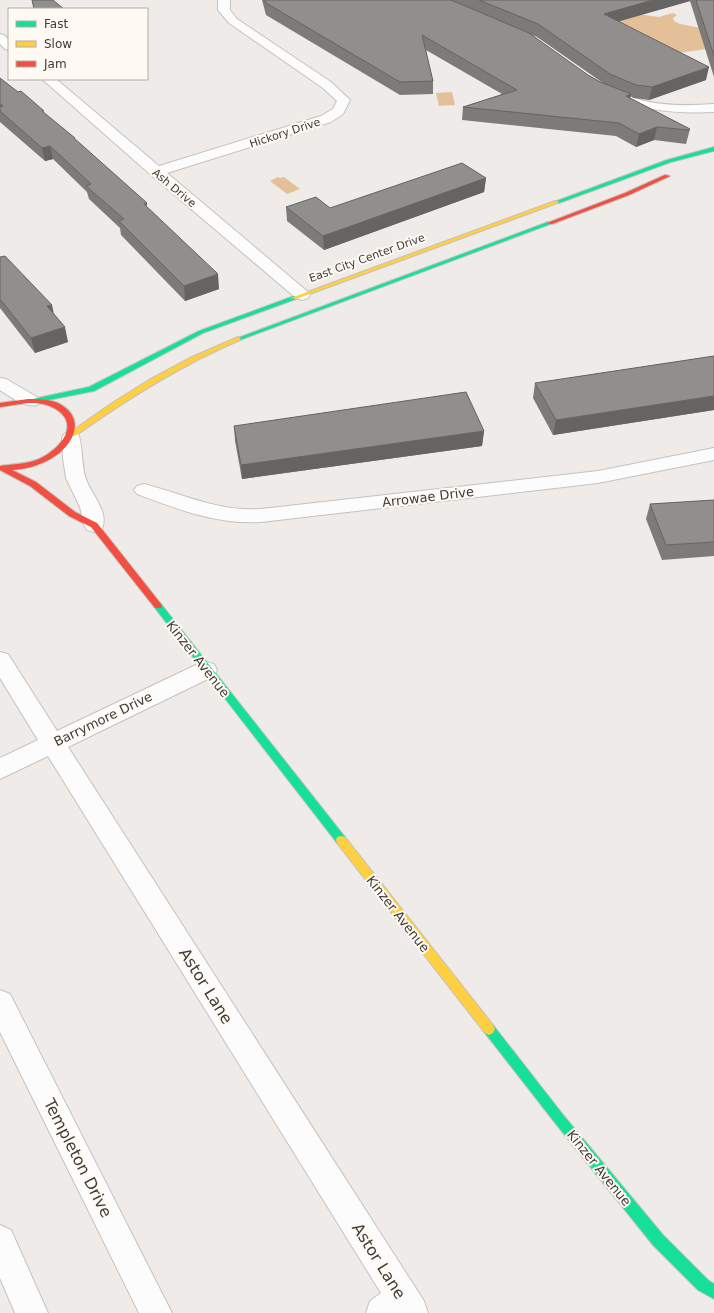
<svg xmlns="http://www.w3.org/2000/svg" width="714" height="1313" font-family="'DejaVu Sans',sans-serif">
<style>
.water{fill:#e3c098}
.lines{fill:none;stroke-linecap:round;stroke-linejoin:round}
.street-casing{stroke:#c5c2bf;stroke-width:2}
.fast-casing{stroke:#c5c2bf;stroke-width:2}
.slow-casing{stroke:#c5c2bf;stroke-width:2}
.jam-casing{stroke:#c5c2bf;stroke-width:2}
.street{fill:#fcfcfc;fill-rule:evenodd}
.fast{fill:#16e098;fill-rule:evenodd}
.slow{fill:#ffcf43;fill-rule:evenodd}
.jam{fill:#f24e42;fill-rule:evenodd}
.wall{fill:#7d7b79;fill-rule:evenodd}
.shaded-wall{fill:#666463}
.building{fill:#918f8d;stroke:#666463}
.labels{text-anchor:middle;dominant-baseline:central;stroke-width:4;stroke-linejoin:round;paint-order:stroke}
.far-street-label{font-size:11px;fill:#3e3b38;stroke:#fef9f3}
.street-label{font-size:13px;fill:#3e3b38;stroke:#fef9f3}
.near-street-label{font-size:16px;fill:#3e3b38;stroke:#fef9f3}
</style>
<rect width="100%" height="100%" fill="#eeebe8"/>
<g class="water">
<polygon points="601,0 629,13 659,17 673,13 677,15 673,18 674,21 680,24 706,29 706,49 679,53 623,29"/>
<polygon points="452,92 455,105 439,106 436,93"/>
<polygon points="278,177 280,178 284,177 300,189 287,194 270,181"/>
</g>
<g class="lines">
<g class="street-casing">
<g id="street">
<polygon points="218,0 230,0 230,10 237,19 331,82 350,100 343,114 331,122 167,173 308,292 310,295 308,298 302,300 296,298 151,175 42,79 56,79 159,166 321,116 333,109 337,101 323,88 229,23 218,10"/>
<polygon points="0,34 4,35 9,40 9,50 5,49 0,44"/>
<path d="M613,91C622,93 631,97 640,100C664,106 689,106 714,104V112C677,114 643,110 608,98L607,95L608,92Z"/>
<path d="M0,378L6,379L37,397L40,401L37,405C24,408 11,397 0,390Z"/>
<path d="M71,432L78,434C83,443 81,466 86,479C91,494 111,514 101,530L94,532L87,530L84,525L80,507L66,478L63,458L62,438L64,434Z"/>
<path d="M714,448V460L598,483L261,522C218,525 177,509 137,494L134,490L137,486L144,484C183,494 219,512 261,509L598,471Z"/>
<polygon points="0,652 8,654 57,731 198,664 206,662 214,664 217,670 214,676 68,747 424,1301 428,1313 366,1313 370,1301 381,1293 48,756 0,779 0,758 38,740 0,678"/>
<polygon points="0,990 10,994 172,1313 139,1313 0,1032"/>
<polygon points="0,1225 11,1230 48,1313 15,1313 0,1278"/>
</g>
</g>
<g class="fast-casing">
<g id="fast">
<polygon points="714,147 714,151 671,162 559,203 554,202 667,160"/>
<polygon points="548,222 553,223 240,340 236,340 235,339"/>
<polygon points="294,296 296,297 296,299 203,333 94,391 33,403 29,401 33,399 89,387 199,331"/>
<polygon points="158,603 161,604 345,837 346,840 345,843 341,844 337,843 155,608 154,606"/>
<polygon points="489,1023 493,1025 564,1116 663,1235 708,1280 714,1284 714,1299 698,1290 653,1245 556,1124 485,1033 483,1029 485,1025"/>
</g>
</g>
<g class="slow-casing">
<g id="slow">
<polygon points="555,201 560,202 296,299 291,298"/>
<path d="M238,337L241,339L240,340C181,365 127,399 75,436H69L68,434L109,405L149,380L192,357Z"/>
<polygon points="341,836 345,837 493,1025 495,1029 493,1033 489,1035 485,1033 337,843 336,840 337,837"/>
</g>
</g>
<g class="jam-casing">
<g id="jam">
<polygon points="665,175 670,176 629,195 552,224 547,223 625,193"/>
<path d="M28,399C37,399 49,399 58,403C85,417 76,442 55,456C42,465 27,469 12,470L36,482L75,512L97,523L161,604L162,606L161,608H155L91,527L69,516L30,486L0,470V466C13,464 27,464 39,459C61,449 83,422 52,407C37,399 16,405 0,407V403Z"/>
</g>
</g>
<use href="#street" class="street"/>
<use href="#fast" class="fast"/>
<use href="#slow" class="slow"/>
<use href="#jam" class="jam"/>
</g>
<g class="wall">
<path d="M262,0H714V77L690,1L619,21L706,80L649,100L633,98L631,96L630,98L690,129L686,144L654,140L636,147L616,136L462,120L463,107L502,94L426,50L433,81V94L400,95L266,15ZM530,34L537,37L603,83L588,75Z"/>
<polygon points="0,78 44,113 75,140 147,203 147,207 219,289 185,301 121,235 120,228 89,199 87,192 53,159 45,161 0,122"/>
<polygon points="486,178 484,192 324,250 287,221 286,207 330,208"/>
<polygon points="0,257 54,314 68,342 35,353 0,308"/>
<polygon points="714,356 714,410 553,435 533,398 535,383"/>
<polygon points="234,426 484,431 482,446 242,479 235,441"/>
<polygon points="714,500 714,556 662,560 646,519 650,504"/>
</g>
<g class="shaded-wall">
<polygon points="653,0 690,0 690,1 603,26 604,14"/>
<polygon points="709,67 706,80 649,100 652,87"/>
<polygon points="631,94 629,107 626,96"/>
<polygon points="657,127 654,140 636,147 639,134"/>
<polygon points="50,146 53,159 45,161 42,148"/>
<polygon points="486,178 484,192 324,250 323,236"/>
<polygon points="218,274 219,289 185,301 184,286"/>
<polygon points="52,305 55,319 47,306"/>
<polygon points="65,327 68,342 35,353 31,338"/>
<polygon points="714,396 714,410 553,435 556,420"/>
<polygon points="484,431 482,446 242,479 241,465"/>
</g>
<g class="building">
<polygon points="32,0 53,0 64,9 34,9"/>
<polygon points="265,0 451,0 529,33 588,75 600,82 631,94 626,96 690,129 689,130 657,127 639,134 619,123 463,107 517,90 422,35 433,81 400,82 266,3"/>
<polygon points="479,0 653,0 604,14 709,67 652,87 636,85 610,74 538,24"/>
<polygon points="696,0 714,0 714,56"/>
<polygon points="0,78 18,92 21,91 44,111 42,111 75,138 74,138 147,203 144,204 218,274 184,286 119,221 124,219 86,186 91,184 50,146 42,148 0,111 0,107 3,106 0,104"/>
<polygon points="462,163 486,178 323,236 286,207 316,197 330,208"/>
<polygon points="5,256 52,305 47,306 65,327 31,338 0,299 0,257"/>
<polygon points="714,356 714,396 556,420 535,383"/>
<polygon points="466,392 484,431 241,465 234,426"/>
<polygon points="714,500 714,542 666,545 650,504"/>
</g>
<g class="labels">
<g class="far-street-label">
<text transform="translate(285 133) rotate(-18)">Hickory Drive</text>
<text transform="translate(174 188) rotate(40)">Ash Drive</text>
<text transform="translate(367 258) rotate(-20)">East City Center Drive</text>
</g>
<g class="street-label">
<text transform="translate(428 497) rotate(-7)">Arrowae Drive</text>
<text transform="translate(198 659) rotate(52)">Kinzer Avenue</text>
<text transform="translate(103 719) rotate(-26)">Barrymore Drive</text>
<text transform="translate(398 914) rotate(52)">Kinzer Avenue</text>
<text transform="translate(599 1168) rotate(51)">Kinzer Avenue</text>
</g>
<g class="near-street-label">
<text transform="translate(206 986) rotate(58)">Astor Lane</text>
<text transform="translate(78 1158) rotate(63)">Templeton Drive</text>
<text transform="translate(379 1261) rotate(58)">Astor Lane</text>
</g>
</g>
<rect x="8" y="8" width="140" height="72" fill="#fef9f3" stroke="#b1ada8"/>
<rect x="16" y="21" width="20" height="6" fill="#16e098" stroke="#b1ada8"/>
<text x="44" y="28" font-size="12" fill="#3e3b38">Fast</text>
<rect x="16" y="41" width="20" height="6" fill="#ffcf43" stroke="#b1ada8"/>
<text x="44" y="48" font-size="12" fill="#3e3b38">Slow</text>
<rect x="16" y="61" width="20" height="6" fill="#f24e42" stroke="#b1ada8"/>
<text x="44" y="68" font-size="12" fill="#3e3b38">Jam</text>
</svg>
